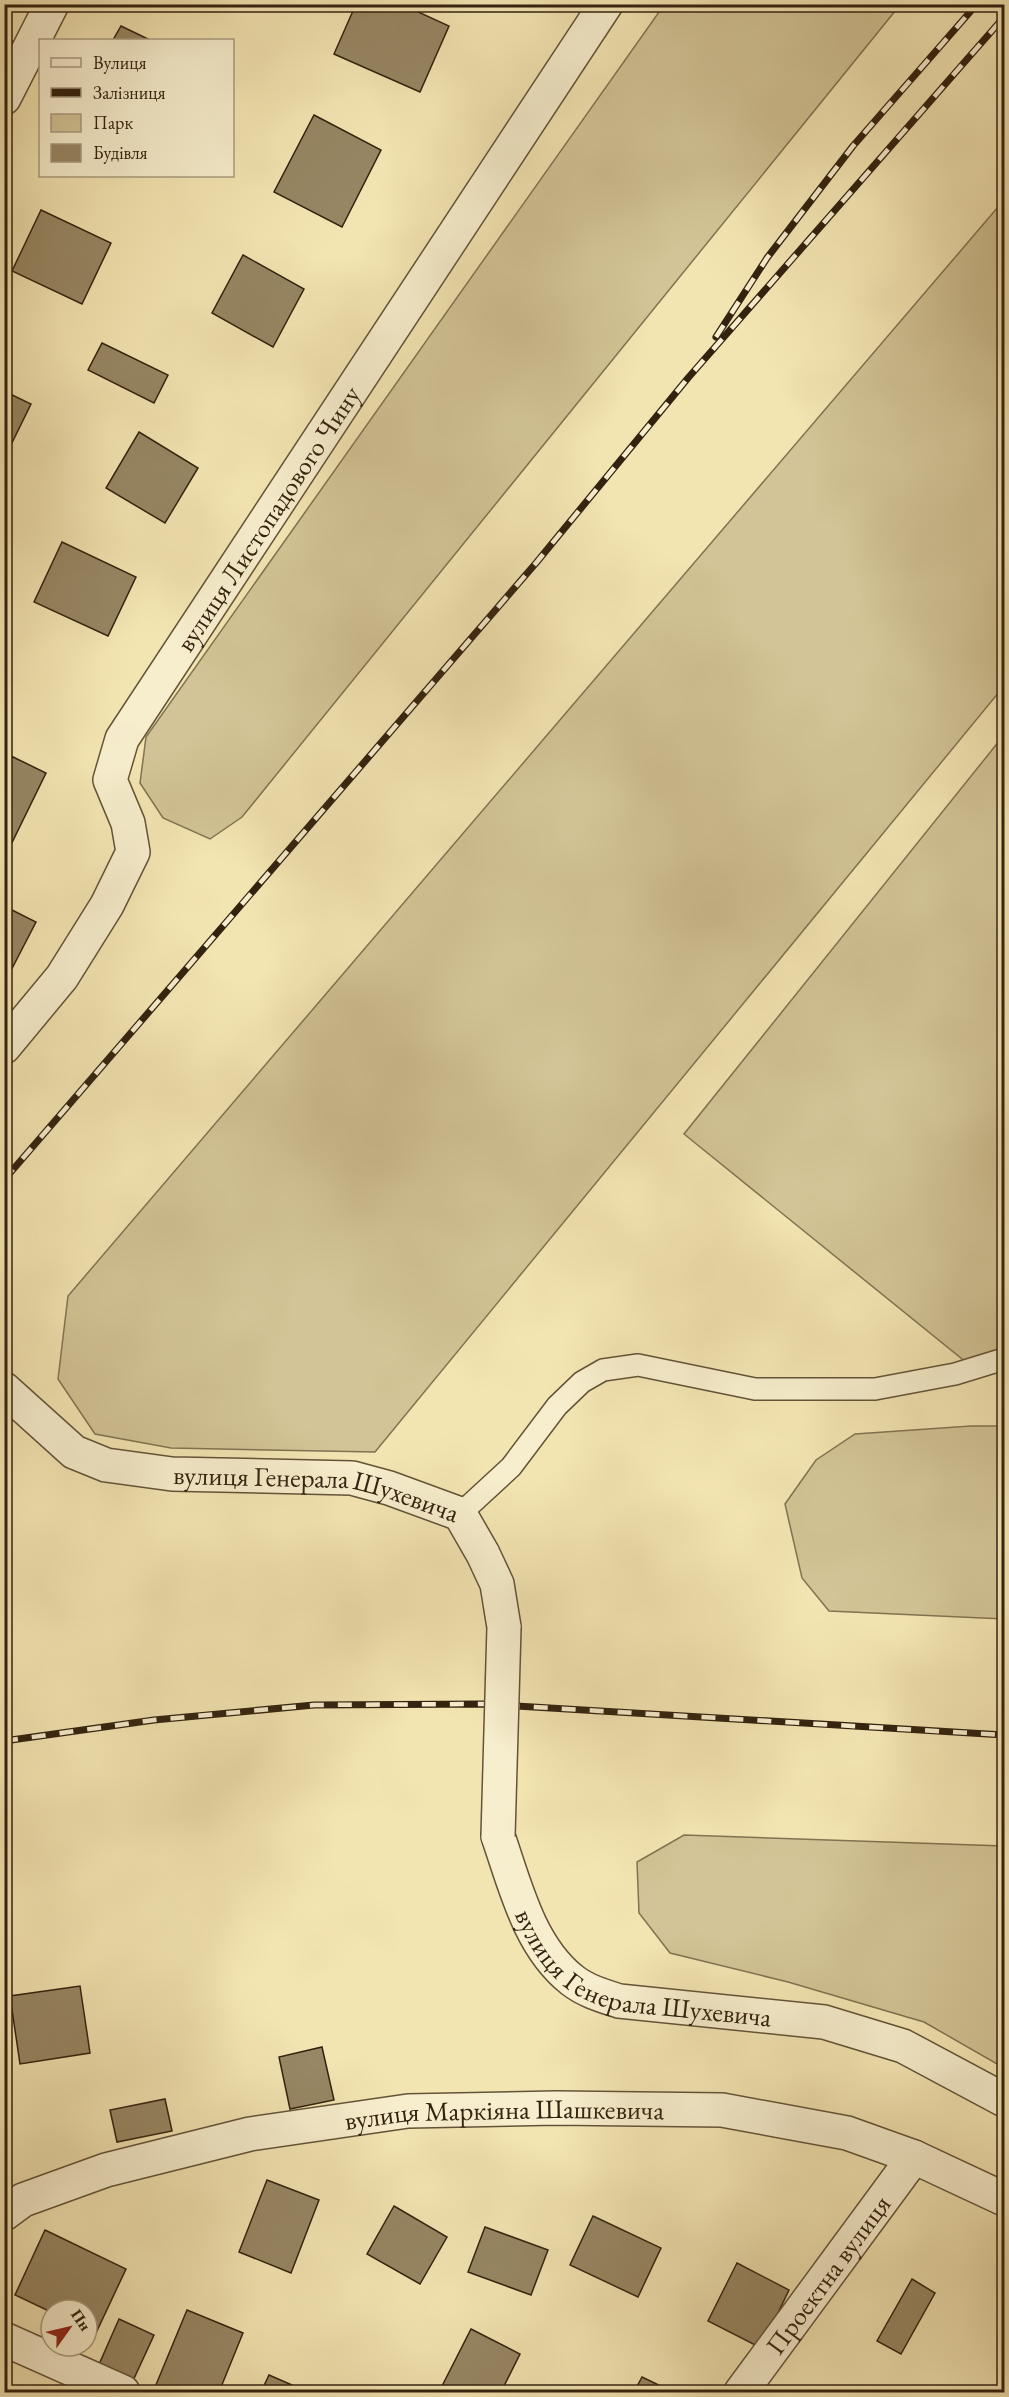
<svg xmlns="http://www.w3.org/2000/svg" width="1009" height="2397" font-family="'EB Garamond',serif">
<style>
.green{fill:#d2c496;stroke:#827352;stroke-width:1.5}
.building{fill:#978764;stroke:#33220f;stroke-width:1.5}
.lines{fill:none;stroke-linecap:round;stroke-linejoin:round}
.service-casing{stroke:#635338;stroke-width:24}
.minor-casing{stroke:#635338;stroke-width:36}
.service{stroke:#f7eecd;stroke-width:21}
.minor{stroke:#f7eecd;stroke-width:33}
.rail-casing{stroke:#33220f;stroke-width:7}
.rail{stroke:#f7eecd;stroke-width:4.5;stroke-dasharray:14;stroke-linecap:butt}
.minor-bridge-casing{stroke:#635338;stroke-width:36;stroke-linecap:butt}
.minor-bridge{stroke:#f7eecd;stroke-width:33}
.labels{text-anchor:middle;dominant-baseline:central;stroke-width:5;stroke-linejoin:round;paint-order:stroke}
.street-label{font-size:27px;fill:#33220f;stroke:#f7eecd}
</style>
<rect width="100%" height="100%" fill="#f3e5b2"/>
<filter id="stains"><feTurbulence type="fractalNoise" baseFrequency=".00333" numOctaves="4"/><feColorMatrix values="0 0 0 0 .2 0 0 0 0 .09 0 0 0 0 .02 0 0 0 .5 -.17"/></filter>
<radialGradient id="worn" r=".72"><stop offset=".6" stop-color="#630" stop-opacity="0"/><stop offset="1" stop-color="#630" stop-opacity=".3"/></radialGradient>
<g class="green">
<polygon points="664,5 900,5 242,817 210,839 163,818 140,783 146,737"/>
<polygon points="1004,200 1004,686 375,1452 171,1448 95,1434 58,1379 68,1296"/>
<polygon points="1004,735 1004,1373 972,1367 684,1134"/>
<polygon points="971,1426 1004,1426 1004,1619 829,1611 802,1578 785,1504 816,1460 855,1434"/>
<polygon points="684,1835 1004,1846 1004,2068 924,2022 788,1982 670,1953 639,1913 637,1862"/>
</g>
<g class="building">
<polygon points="356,4 401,4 449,26 420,92 334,54"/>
<polygon points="121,26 150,40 113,40"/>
<polygon points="4,38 14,42 4,62"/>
<polygon points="314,115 381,150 342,227 274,192"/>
<polygon points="41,210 111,243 82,304 12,271"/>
<polygon points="243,255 304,289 273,347 212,313"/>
<polygon points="102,343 168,375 154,403 88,370"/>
<polygon points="4,391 31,404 6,455 4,454"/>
<polygon points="139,432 198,468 165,523 106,488"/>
<polygon points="62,542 136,577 108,636 34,602"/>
<polygon points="11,756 46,773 4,859 4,768"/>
<polygon points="4,906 36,922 4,984"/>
<polygon points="80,1986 90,2053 20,2064 10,1996"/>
<polygon points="322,2047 334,2100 290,2109 279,2057"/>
<polygon points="165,2099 172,2131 117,2142 110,2110"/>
<polygon points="267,2180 319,2200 291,2273 239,2252"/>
<polygon points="394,2206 447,2237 420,2284 367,2254"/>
<polygon points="593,2216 661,2248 638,2297 570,2265"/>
<polygon points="485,2227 548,2250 531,2295 468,2272"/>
<polygon points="45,2230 126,2269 96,2333 87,2329 87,2310 51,2310 51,2312 15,2295"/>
<polygon points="737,2263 789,2290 761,2348 708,2321"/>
<polygon points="912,2279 935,2293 901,2354 877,2341"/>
<polygon points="187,2310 243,2333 219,2392 153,2392"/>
<polygon points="119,2319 154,2335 131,2385 97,2369"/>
<polygon points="471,2329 520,2354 501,2392 439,2392"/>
<polygon points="269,2375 308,2392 261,2392"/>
<polygon points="642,2377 673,2392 634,2392"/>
</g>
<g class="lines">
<g class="service-casing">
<polyline id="service" points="460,1514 511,1467 557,1406 582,1382 603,1370 638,1365 755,1389 875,1389 955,1374 1004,1359"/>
</g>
<g class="minor-casing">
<g id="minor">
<polyline points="4,98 52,4"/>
<path id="s1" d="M4,1047L62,977L107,905L133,852L128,823L110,780L122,739L606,4"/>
<path id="s2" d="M4,1389L74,1452L106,1465L172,1474L352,1478L389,1488L460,1514L483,1554L497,1584L504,1627"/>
<path id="s3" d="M498,1836C515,1885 529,1946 572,1980C586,1991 603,1996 619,2001L824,2022L903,2046L1004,2100"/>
<path id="s4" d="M4,2214L23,2200L106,2170L250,2134L408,2111L556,2108L722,2110L847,2133L914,2157L1004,2199"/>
<polyline points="4,2339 123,2392"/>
<path id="s5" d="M741,2392L914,2157"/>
</g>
</g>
<use href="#service" class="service"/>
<use href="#minor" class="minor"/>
<g class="rail-casing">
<g id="rail">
<polyline points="716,337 767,258 853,146 977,4"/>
<polyline points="4,1180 536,563 688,378 1004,17"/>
<polyline points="4,1741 154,1720 314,1705 483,1704 1004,1735"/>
</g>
</g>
<use href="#rail" class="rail"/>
<g class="minor-bridge-casing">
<polyline id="minor-bridge" points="498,1836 504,1627"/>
</g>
<use href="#minor-bridge" class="minor-bridge"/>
</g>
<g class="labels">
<g class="street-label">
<text stroke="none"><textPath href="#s1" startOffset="618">вулиця Листопадового Чину</textPath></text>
<text stroke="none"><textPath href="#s2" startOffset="342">вулиця Генерала Шухевича</textPath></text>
<text stroke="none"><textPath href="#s3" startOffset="224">вулиця Генерала Шухевича</textPath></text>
<text stroke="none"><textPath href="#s4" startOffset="516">вулиця Маркіяна Шашкевича</textPath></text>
<text stroke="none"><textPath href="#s5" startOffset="146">Проектна вулиця</textPath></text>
</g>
</g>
<rect width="1009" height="2397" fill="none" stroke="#f3e5b2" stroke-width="24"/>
<rect x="6" y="6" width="997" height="2385" fill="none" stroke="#33220f" stroke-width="3"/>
<rect x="12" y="12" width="985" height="2373" fill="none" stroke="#33220f" stroke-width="1.5"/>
<rect x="39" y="39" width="195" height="138" fill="#f7eecd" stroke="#a99c81" stroke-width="1.5"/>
<rect x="51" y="58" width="30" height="9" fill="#f7eecd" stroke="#a99c81" stroke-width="1.5"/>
<text x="93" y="69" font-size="18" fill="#33220f">Вулиця</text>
<rect x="51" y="88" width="30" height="9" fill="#33220f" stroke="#a99c81" stroke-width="1.5"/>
<text x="93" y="99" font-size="18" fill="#33220f">Залізниця</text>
<rect x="51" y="114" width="30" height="18" fill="#d2c496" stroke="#a99c81" stroke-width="1.5"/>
<text x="93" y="129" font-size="18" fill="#33220f">Парк</text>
<rect x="51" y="144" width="30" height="18" fill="#978764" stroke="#a99c81" stroke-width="1.5"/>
<text x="93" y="159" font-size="18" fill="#33220f">Будівля</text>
<g transform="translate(69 2328) rotate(56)"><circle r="28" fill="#f7eecd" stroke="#a99c81" stroke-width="1.5"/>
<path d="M0-4.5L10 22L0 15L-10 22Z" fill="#8f2418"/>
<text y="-9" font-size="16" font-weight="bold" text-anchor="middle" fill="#33220f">Пн</text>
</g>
<rect width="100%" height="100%" filter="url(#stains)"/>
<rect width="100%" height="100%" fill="url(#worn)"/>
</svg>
